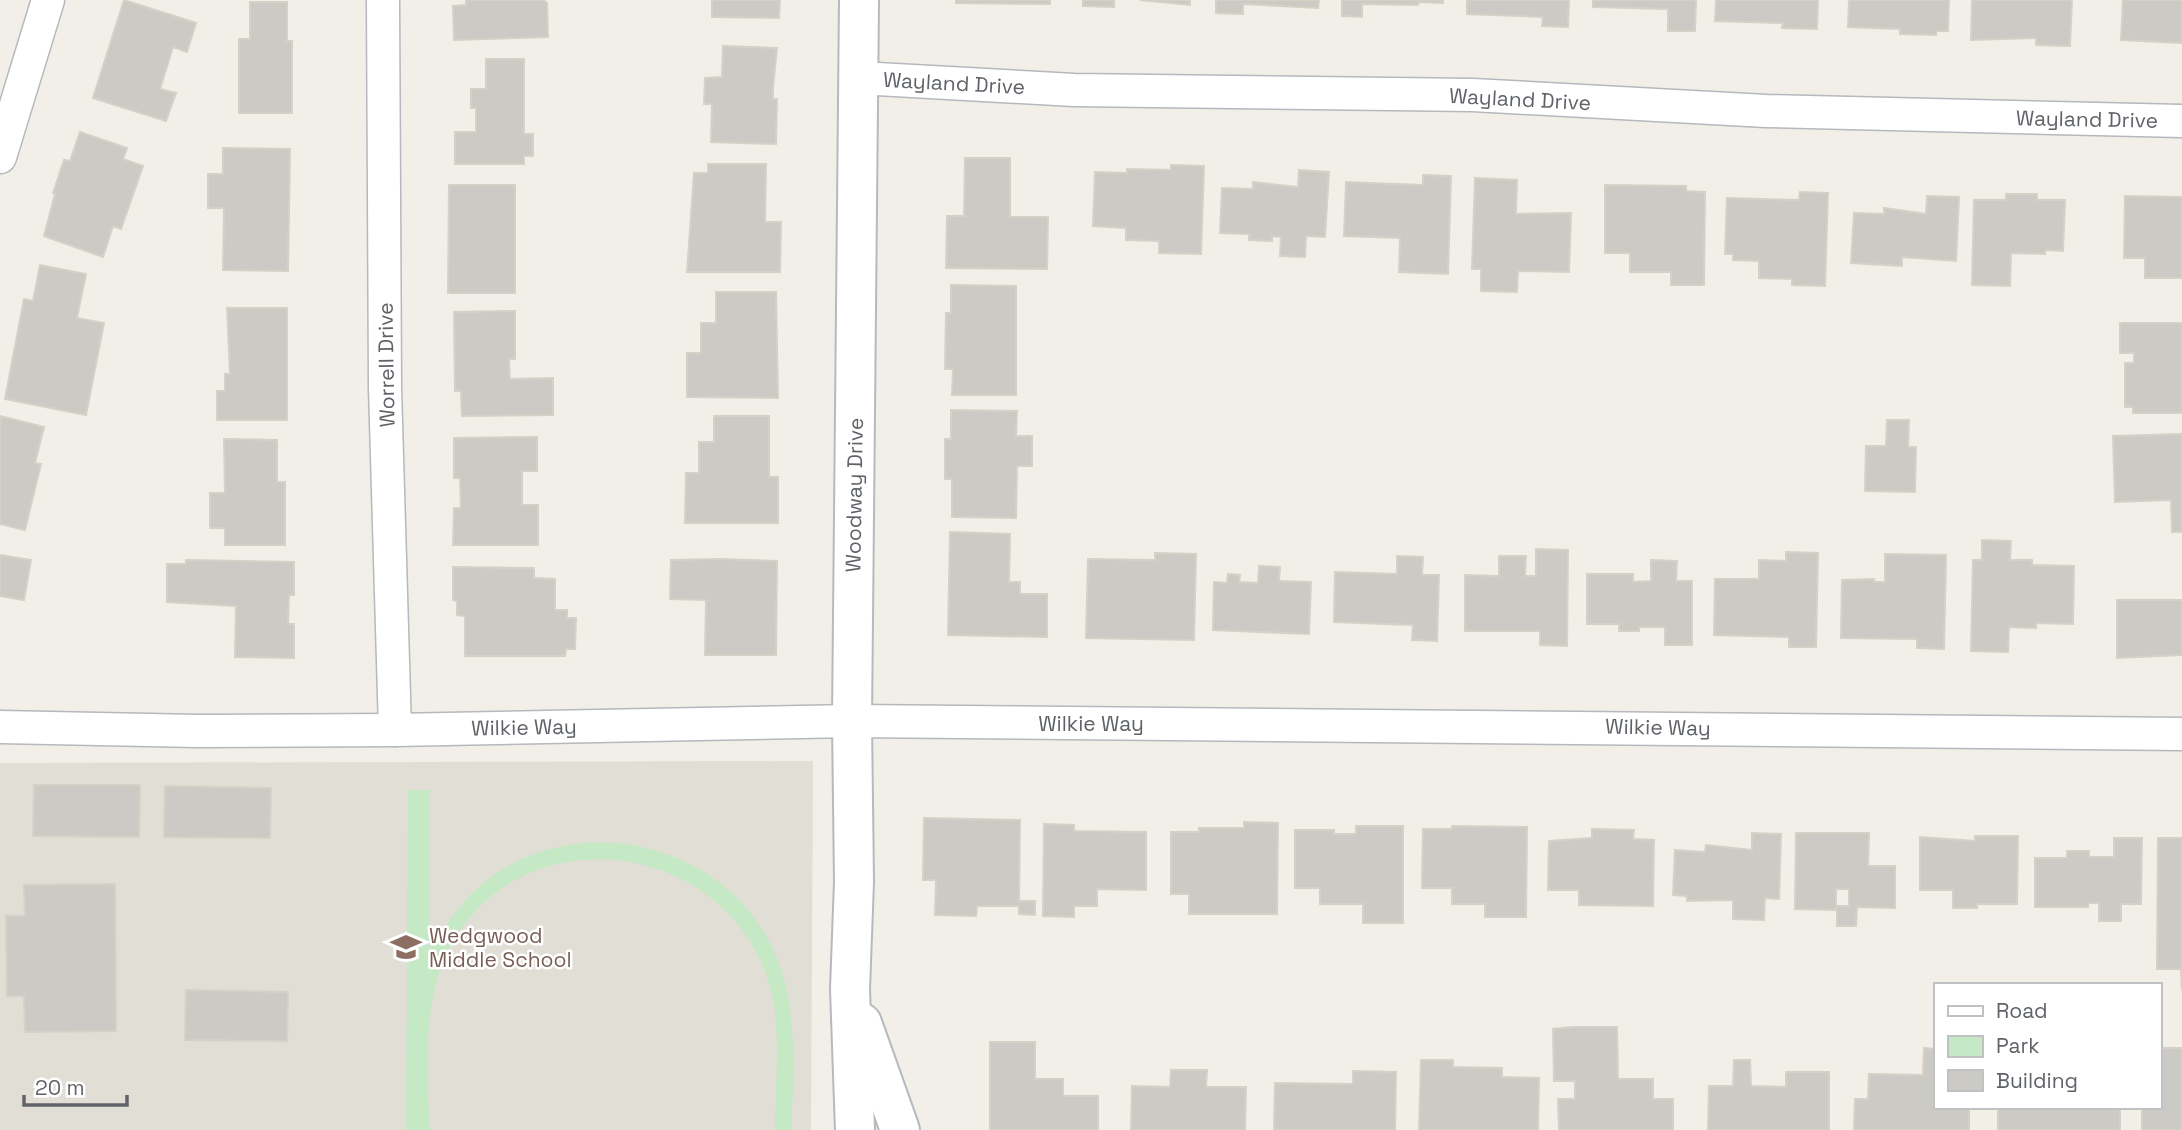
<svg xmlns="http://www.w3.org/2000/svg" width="2182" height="1130" font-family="'Space Grotesk',sans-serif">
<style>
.education{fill:#e1ded6}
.green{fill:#c5e8c5}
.building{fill:#cccac5;stroke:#d6d1c6;stroke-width:2}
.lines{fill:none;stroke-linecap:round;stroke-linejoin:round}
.street-casing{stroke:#b5b8bc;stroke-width:35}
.secondary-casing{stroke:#b6babf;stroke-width:42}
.street{stroke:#fff;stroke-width:32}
.secondary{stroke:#fff;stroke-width:38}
.labels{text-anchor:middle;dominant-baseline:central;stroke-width:5;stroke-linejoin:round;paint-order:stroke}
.street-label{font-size:21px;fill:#5f6368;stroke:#fff}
.education-label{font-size:21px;fill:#785e54;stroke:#fff;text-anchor:start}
</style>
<rect width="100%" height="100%" fill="#f1efe8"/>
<polygon class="education" points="813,761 811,1130 0,1130 0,763"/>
<path class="green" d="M408,790H430V949C447,922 464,897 491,877C583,810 723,844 772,947C800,1004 792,1069 792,1130H775C775,1081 783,1024 767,977C719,836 514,814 447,953C421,1007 429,1071 429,1130H406Z"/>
<g class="building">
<polygon points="124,0 196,23 187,52 173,47 160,89 176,93 166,121 93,98"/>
<polygon points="466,0 543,0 547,3 548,37 454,40 453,6 466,5"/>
<polygon points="712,0 780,0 779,18 712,17"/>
<polygon points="956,0 1050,0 1050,4 956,3"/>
<polygon points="1083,0 1114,0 1114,7 1083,6"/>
<polygon points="1140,0 1190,0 1190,5"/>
<polygon points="1216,0 1319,0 1318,8 1243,4 1243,14 1216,13"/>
<polygon points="1342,0 1443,0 1443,3 1418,2 1418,5 1362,4 1362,17 1342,16"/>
<polygon points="1467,0 1569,0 1568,27 1542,26 1543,17 1467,14"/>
<polygon points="1593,0 1696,0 1695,31 1668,31 1668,9 1593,7"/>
<polygon points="1716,0 1818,0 1817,29 1782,28 1783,23 1715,21"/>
<polygon points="1849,0 1949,0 1948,31 1936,31 1936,35 1900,34 1900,29 1848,27"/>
<polygon points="1972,0 2072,0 2070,46 2036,45 2036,38 1971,40"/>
<polygon points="2123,0 2182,0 2182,43 2121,40"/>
<polygon points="250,2 287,2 287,41 292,41 292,113 239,113 239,39 250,39"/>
<polygon points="723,46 777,48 773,88 773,99 777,99 776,144 711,142 712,104 704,104 705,78 722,77"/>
<polygon points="486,59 524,59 524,134 533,134 533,156 524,156 524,164 455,164 455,132 476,132 476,108 471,108 471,89 486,89"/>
<polygon points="80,132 127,148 123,159 143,166 121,229 113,226 103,257 44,236 55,194 53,193 64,160 70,161"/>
<polygon points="223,148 290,149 288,271 223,270 224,208 208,208 208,174 223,174"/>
<polygon points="965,158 1010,158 1010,217 1048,217 1047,269 946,268 947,216 964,216"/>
<polygon points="708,164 766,164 765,222 781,222 780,272 687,272 694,173 708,173"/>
<polygon points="1171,165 1204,166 1201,254 1159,253 1159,241 1126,240 1126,228 1093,226 1095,172 1127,173 1127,169 1171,170"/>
<polygon points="1299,170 1329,172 1325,237 1306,236 1305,257 1280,256 1281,237 1272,236 1272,241 1249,240 1249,234 1220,233 1222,188 1253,189 1253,182 1298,187"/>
<polygon points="1423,175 1451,176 1448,274 1399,272 1400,238 1344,236 1346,182 1423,185"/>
<polygon points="1475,178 1517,180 1516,214 1571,213 1569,272 1518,271 1517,292 1481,291 1481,269 1472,269"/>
<polygon points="449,185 515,185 515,293 448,293"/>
<polygon points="1605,185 1686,186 1686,191 1705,192 1704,285 1671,285 1671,272 1630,272 1630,253 1605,253"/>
<polygon points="1800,192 1828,193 1825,286 1792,285 1792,279 1759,278 1759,261 1733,260 1733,254 1725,254 1727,198 1799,200"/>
<polygon points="2006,194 2037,194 2037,200 2065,200 2063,251 2045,250 2045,254 2011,253 2010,286 1972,285 1974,200 2006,200"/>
<polygon points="1927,196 1959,197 1956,261 1902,257 1902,266 1851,263 1854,213 1884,214 1884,208 1926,214"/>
<polygon points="2125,196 2182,197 2182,278 2145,278 2145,258 2124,258"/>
<polygon points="40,265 86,274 77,318 104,323 86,415 5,399 24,299 33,301"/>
<polygon points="951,285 1016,286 1016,395 952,395 953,369 945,369 946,313 951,313"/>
<polygon points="716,292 776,292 778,398 687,397 687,353 701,353 701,323 716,323"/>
<polygon points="227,308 287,308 287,420 217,420 217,391 225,391 225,374 230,374"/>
<polygon points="515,311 515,359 509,359 510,379 553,378 553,415 462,416 461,391 455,391 454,312"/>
<polygon points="2120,323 2182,323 2182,413 2133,413 2133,407 2125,407 2125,363 2134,363 2134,353 2120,353"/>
<polygon points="951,410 1017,411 1016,436 1032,436 1032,466 1017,466 1016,518 952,517 952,479 945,479 945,439 951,439"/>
<polygon points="0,416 44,427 35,463 41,464 25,530 0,524"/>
<polygon points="714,416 769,416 769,477 778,477 778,523 685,523 686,473 699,473 699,442 714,442"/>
<polygon points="1887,420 1909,420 1908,447 1916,447 1915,492 1865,491 1866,446 1886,446"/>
<polygon points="2182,434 2182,532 2172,532 2171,500 2115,502 2113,436"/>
<polygon points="537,437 537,471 522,471 522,505 538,505 538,545 453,545 454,508 461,508 460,478 454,478 454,438"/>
<polygon points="224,439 277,440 277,482 285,482 285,545 225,545 225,528 210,528 210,493 225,493"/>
<polygon points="950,532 1010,534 1009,582 1020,582 1020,594 1047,594 1047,637 948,635"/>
<polygon points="1982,540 2011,541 2010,560 2032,560 2032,565 2074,566 2073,624 2036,623 2036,628 2009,627 2008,652 1971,651 1973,560 1982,560"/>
<polygon points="1536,549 1568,550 1567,646 1540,645 1540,631 1465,631 1465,575 1499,576 1499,556 1526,556 1525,576 1536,576"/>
<polygon points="1786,552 1818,553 1816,647 1789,647 1789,637 1714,635 1715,579 1759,579 1759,560 1786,561"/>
<polygon points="1155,553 1196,554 1194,640 1086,638 1088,559 1155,560"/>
<polygon points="1885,554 1946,555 1944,649 1917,648 1917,639 1841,638 1842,580 1874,579 1874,582 1885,582"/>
<polygon points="0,555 31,560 24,600 0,596"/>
<polygon points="1397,556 1423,557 1422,575 1439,575 1437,641 1412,640 1413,625 1334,622 1335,572 1397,574"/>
<polygon points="720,559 777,561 776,655 705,655 706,600 670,599 671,560"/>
<polygon points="186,560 294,562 294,595 289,595 288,624 294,624 294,658 235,657 236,606 167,602 167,564 186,564"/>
<polygon points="1651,560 1677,561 1676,581 1692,581 1692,645 1665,645 1665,627 1639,627 1639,631 1619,631 1619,624 1587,624 1587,574 1633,574 1633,582 1651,581"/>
<polygon points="1259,566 1280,567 1279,581 1311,582 1309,634 1213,630 1214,582 1227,583 1228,574 1240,575 1239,582 1258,583"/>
<polygon points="453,567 534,568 534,578 555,579 555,610 567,610 567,618 576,618 575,649 566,649 565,656 465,656 465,616 457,615 457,601 453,600"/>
<polygon points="2117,600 2182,600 2182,655 2117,658"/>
<polygon points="34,785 140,785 139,837 33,836"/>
<polygon points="165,786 271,788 270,838 164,837"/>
<polygon points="924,818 1020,820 1019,901 1035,901 1035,915 1019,914 1019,906 977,906 976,916 935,915 936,880 923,880"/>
<polygon points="1244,822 1278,823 1277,914 1189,914 1189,894 1171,894 1171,832 1199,832 1199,828 1244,828"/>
<polygon points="1044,824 1074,825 1074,831 1146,832 1146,890 1097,889 1097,906 1074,906 1074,917 1043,916"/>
<polygon points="1356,826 1403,826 1403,923 1363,923 1363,904 1320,904 1320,888 1295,888 1295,830 1334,830 1334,834 1356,834"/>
<polygon points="1452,826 1527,827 1526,917 1485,917 1485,904 1452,904 1452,888 1422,888 1423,829 1452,829"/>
<polygon points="1592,829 1634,830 1633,839 1654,840 1653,906 1579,905 1579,890 1548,890 1549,841 1592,838"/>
<polygon points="1752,833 1781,834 1779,899 1765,898 1764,920 1733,919 1733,900 1687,901 1687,896 1673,895 1675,850 1705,852 1706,845 1752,850"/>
<polygon points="1796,833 1869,833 1868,866 1895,866 1895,908 1857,907 1856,926 1837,926 1837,906 1849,906 1849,889 1836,889 1836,910 1795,909"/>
<polygon points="1975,836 2018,836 2017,904 1977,904 1977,908 1953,908 1953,890 1920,890 1920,837 1975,841"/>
<polygon points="2114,838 2142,838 2141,904 2121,904 2121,921 2099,921 2099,903 2088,903 2088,907 2035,907 2035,858 2067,858 2067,851 2089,851 2089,857 2114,857"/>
<polygon points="2158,838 2182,838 2182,991 2181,969 2157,969"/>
<polygon points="115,884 116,1031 25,1032 24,996 7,996 6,916 25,916 24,885"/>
<polygon points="186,990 288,992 287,1041 185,1040"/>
<polygon points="1573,1027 1617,1027 1618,1079 1653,1079 1653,1099 1673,1099 1673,1130 1559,1130 1558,1099 1575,1099 1575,1081 1554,1081 1553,1029"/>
<polygon points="990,1042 1035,1042 1035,1079 1063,1079 1063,1096 1098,1096 1098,1130 990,1130"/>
<polygon points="1924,1048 1935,1049 1935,1107 1969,1107 1969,1130 1854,1130 1855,1099 1868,1099 1869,1074 1923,1075"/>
<polygon points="2159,1048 2182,1048 2182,1130 2142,1130 2142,1107 2159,1107"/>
<polygon points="1421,1060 1453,1060 1453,1067 1502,1068 1502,1077 1539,1078 1538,1130 1419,1130"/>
<polygon points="1734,1060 1750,1060 1751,1086 1786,1087 1786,1072 1829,1072 1829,1130 1708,1130 1709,1086 1733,1086"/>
<polygon points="1171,1070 1207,1070 1206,1087 1246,1087 1245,1130 1131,1130 1132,1086 1170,1087"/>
<polygon points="1353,1071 1396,1072 1395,1130 1274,1130 1275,1083 1353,1084"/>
<rect x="1998" y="1107" width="122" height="23"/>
</g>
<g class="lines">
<g class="street-casing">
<g id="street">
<polyline points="383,0 385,388 395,730"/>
<polyline points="859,78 1074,90 1473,95 1766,111 2182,121"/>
<polyline points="0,157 48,0"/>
<polyline points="0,727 198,731 395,730 852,721 2182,734"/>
</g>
</g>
<g class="secondary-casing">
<g id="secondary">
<polyline points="862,1023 900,1130"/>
<polyline points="855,1130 850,989 854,882 852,721 859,0"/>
</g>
</g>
<use href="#street" class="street"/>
<use href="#secondary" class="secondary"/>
</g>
<defs>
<g id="school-bare" transform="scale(2.415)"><path d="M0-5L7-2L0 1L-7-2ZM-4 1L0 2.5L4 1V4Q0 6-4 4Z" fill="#8d6e63" stroke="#fff" stroke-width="2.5" paint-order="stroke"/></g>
</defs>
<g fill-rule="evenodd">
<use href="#school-bare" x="406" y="947"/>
</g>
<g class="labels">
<g class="street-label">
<text transform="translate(954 83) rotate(3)">Wayland Drive</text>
<text transform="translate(1520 99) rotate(3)">Wayland Drive</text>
<text transform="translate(2087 119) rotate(1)">Wayland Drive</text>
<text transform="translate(386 365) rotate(-91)">Worrell Drive</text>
<text transform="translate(854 495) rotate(-89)">Woodway Drive</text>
<text x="1091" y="723">Wilkie Way</text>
<text transform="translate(524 727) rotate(-1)">Wilkie Way</text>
<text transform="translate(1658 727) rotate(1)">Wilkie Way</text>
</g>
<g class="education-label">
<text x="429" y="935">Wedgwood<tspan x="429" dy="24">Middle School</tspan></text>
</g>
</g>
<rect x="1934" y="983" width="228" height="126" fill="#ffffff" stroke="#bfc1c3" stroke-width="2"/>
<rect x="1948" y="1006" width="35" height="10" fill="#ffffff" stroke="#bfc1c3" stroke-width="2"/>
<text x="1996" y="1018" font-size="21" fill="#5f6368">Road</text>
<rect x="1948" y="1036" width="35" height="21" fill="#c5e8c5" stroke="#bfc1c3" stroke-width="2"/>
<text x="1996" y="1053" font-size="21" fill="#5f6368">Park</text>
<rect x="1948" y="1070" width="35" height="21" fill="#cccac5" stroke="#bfc1c3" stroke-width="2"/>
<text x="1996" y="1088" font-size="21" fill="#5f6368">Building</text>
<path d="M24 1095v10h103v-10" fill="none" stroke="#5f6368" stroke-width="3.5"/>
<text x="35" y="1095" font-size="21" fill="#5f6368" stroke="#ffffff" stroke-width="5" paint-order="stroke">20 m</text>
</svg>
